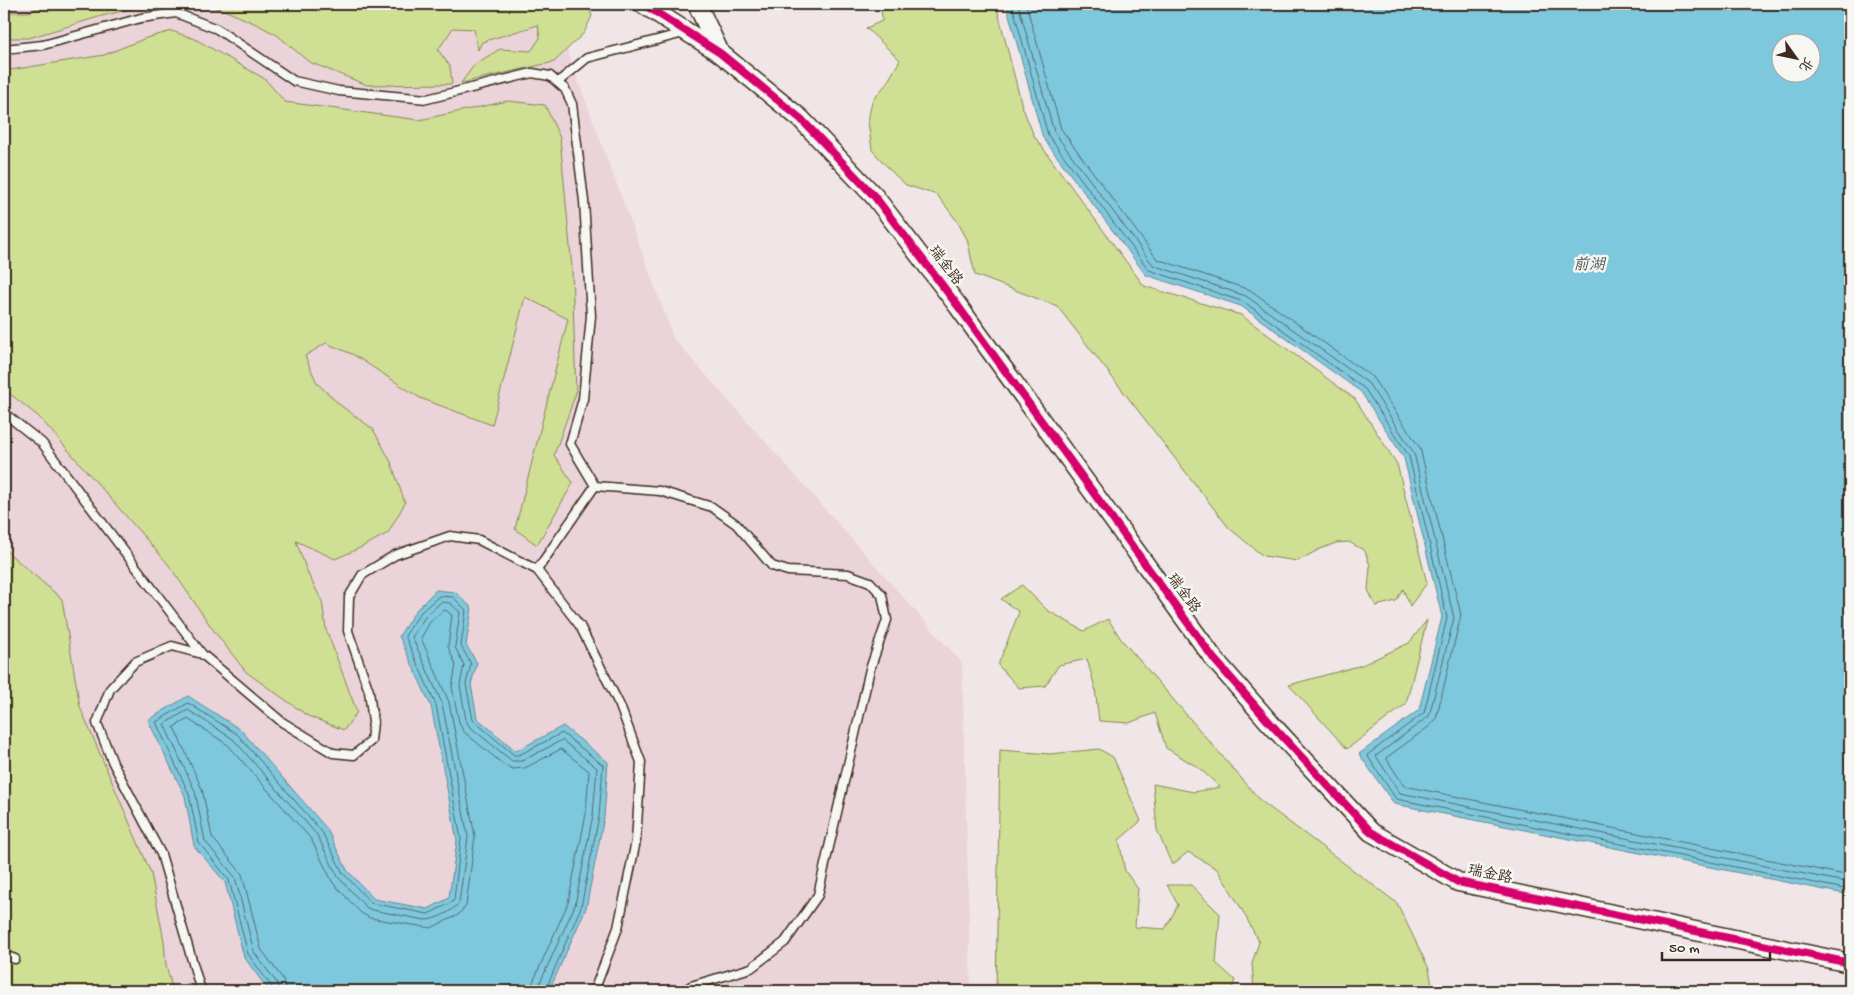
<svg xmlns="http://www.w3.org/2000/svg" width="1854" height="995" font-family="'Gochi Hand','LXGW WenKai TC',sans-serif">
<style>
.built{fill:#ebd3da}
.green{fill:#cfdf93;stroke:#858458}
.water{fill:#7ec8de;stroke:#638991;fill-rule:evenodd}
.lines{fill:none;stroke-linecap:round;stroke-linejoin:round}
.shore{stroke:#56696b;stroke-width:1}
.service-casing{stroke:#3b2a1e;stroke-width:11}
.tertiary-casing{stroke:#3b2a1e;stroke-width:21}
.service{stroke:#f6f6f2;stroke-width:8}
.tertiary{stroke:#f6f6f2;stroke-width:18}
.cycleway-casing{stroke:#f6f6f2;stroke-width:11}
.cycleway{stroke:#d6006c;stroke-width:8}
.labels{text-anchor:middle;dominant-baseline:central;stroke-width:5;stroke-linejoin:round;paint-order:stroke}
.street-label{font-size:15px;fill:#3b2a1e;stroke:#f6f6f2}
.water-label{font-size:16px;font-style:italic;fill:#4f5958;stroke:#f6f6f2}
</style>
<rect width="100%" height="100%" fill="#f1e6e7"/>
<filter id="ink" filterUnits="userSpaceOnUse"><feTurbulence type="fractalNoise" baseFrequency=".02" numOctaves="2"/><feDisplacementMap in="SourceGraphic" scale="10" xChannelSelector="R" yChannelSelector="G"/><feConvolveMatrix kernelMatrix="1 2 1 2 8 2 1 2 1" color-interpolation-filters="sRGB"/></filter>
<g filter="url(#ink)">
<polygon class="built" points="4,4 550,4 674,339 962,663 971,991 4,991"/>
<g class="green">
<polygon points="49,4 164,4 152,4 102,16 29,38 4,38 4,12 29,12"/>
<polygon points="201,4 588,4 592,16 584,33 554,62 461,83 475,64 500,49 531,51 540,38 538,25 482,42 478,50 474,29 453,28 438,50 450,66 452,84 367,85 309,62 277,35 256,24 224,10"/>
<polygon points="881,4 996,4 1022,106 1034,136 1144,286 1241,315 1355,399 1397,464 1427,583 1410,606 1403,589 1396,601 1376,606 1368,590 1370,566 1365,551 1349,542 1336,543 1318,550 1298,561 1263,556 1229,528 1057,306 975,275 967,239 957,221 937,195 906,185 892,172 872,150 868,121 872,101 887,83 900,60 866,28 882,21"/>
<polygon points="172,31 195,39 265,79 285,102 419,120 508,101 545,105 560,138 572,268 576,393 554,455 573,483 537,545 515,529 568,319 525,297 492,425 420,398 354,355 326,343 305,356 317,383 340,405 373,429 391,462 405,503 388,533 360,548 335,559 296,541 308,574 322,601 326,629 357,712 344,730 308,716 246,672 214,631 168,564 39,417 4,389 4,71 104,55 146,38"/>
<polygon points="4,549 62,599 80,707 151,873 164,941 166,965 173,991 4,991"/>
<polygon points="1022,585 1047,610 1084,631 1108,619 1121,639 1261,801 1397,903 1429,969 1433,991 1254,991 1252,963 1259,942 1241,908 1217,869 1188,852 1172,865 1157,830 1153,784 1194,792 1220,787 1199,768 1166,748 1155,713 1129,723 1099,721 1095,688 1087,659 1059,665 1045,686 1019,688 998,665 1019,612 1001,599"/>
<polygon points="1427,620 1406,704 1347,749 1289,685 1362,665 1409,643"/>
<polygon points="1099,749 1113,757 1141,821 1119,840 1125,871 1138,889 1135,927 1165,929 1178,905 1167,885 1191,885 1220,914 1216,963 1235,980 1231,991 996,991 1000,750 1050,754"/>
</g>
<g class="water">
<path d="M1006,4H1850V895L1394,804L1359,754L1419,710L1442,617L1404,458L1361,392L1241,306L1146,275L1043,138ZM1782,42H1812V72H1782Z"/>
<polygon points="436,590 455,592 472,608 466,645 477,663 471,684 477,718 516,751 563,726 608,762 604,817 586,908 549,991 269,991 244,957 225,882 194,846 185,796 148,720 188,696 241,730 327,829 347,870 374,899 428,909 449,898 457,840 431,706 399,636 416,610"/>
</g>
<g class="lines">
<g class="shore">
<polyline points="1012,4 1048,135 1149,270 1244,302 1365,389 1409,456 1447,618 1424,713 1367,755 1396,799 1850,890"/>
<polyline points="1018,4 1054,132 1153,265 1246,296 1368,383 1414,453 1454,618 1429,716 1376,756 1400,793 1850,883"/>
<polyline points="1026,4 1061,129 1157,259 1250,290 1372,377 1420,448 1461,615 1436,719 1431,725 1386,758 1404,786 1850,876"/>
<polyline points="273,991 272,987 248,954 229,880 199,843 189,794 156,722 188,703 237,734 322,832 343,873 371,903 428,914 451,903 454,900 461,839 436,705 405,636 420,613 439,596 453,597 466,610 461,646 471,664 466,684 473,720 514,755 519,755 562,733 603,765 599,816 581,907 545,991"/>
<path d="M279,991L277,983L254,952L235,877L205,841L195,791L164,724L188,710L233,739L317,835L338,877L367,908L372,910L425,920C436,920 453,911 459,903L468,837L442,703L412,637L425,617L441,602L450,603L460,612L455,647L464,665L460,685L466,720L469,726L512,761H522L562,740L597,768L593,815L575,905L539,985L538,991"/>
<polyline points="286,991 283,979 261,949 242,874 212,837 202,789 174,727 188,719 228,745 311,839 333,883 361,913 370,918 431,928 458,915 466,906 475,836 449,702 421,638 430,622 444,610 447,611 452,615 448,647 456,665 452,687 459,722 463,731 504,765 513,769 525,768 561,749 589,771 586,814 568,903 533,982 531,991"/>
</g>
<g class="service-casing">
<g id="service">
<polyline points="4,49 43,45 141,18 176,13 217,29 294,81 339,91 427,99 532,73 550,76 565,89 572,104 584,201 591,316 583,399 570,444 595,486 660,491 712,507 736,524 772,566 788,571 848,574 870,582 882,595 887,620 870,669 818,895 785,942 751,968 691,986 684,991"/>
<polyline points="558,82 587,58 684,33"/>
<polyline points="4,413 42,443 202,654"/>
<polyline points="537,570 595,486"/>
<polyline points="4,955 15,959"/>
<polyline points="201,991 161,854 113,763 97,723 110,689 135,662 172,646 202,654 282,722 333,753 354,755 371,741 373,722 369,691 348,631 349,597 362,575 395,555 450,536 479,540 537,570 580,626 620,706 641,762 636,841 618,928 594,991"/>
</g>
</g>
<g class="tertiary-casing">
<g id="tertiary">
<polyline points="643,4 720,53 801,119 875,197 958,306 1214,659 1270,723 1371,832 1458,882 1850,963"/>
<polyline points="697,4 720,53"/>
</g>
</g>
<use href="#service" class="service"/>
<use href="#tertiary" class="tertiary"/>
<g class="cycleway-casing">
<polyline id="cycleway" points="643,4 720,53 801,119 875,197 958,306 1214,659 1270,723 1371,832 1458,882 1850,963"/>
</g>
<use href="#cycleway" class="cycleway"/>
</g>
</g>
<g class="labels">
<g class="street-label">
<text transform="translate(945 266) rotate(53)">瑞金路</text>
<text transform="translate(1183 594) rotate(54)">瑞金路</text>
<text transform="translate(1490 875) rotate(12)">瑞金路</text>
</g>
<g class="water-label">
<text x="1589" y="266">前湖</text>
</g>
</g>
<rect width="1854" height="995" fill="none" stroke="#f6f6f2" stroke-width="20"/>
<rect x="10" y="10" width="1834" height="975" fill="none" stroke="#3b2a1e" stroke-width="2" filter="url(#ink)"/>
<g transform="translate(1796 58) rotate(123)"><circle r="24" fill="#f6f6f2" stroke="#aba49d"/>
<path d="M0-4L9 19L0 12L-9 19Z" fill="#3b2a1e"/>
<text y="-8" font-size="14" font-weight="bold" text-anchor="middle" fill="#3b2a1e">北</text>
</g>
<path d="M1662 952v8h108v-8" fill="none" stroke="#3b2a1e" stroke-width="2.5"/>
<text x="1669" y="952" font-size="15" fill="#3b2a1e" stroke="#f6f6f2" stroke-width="4" paint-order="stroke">50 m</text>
</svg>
